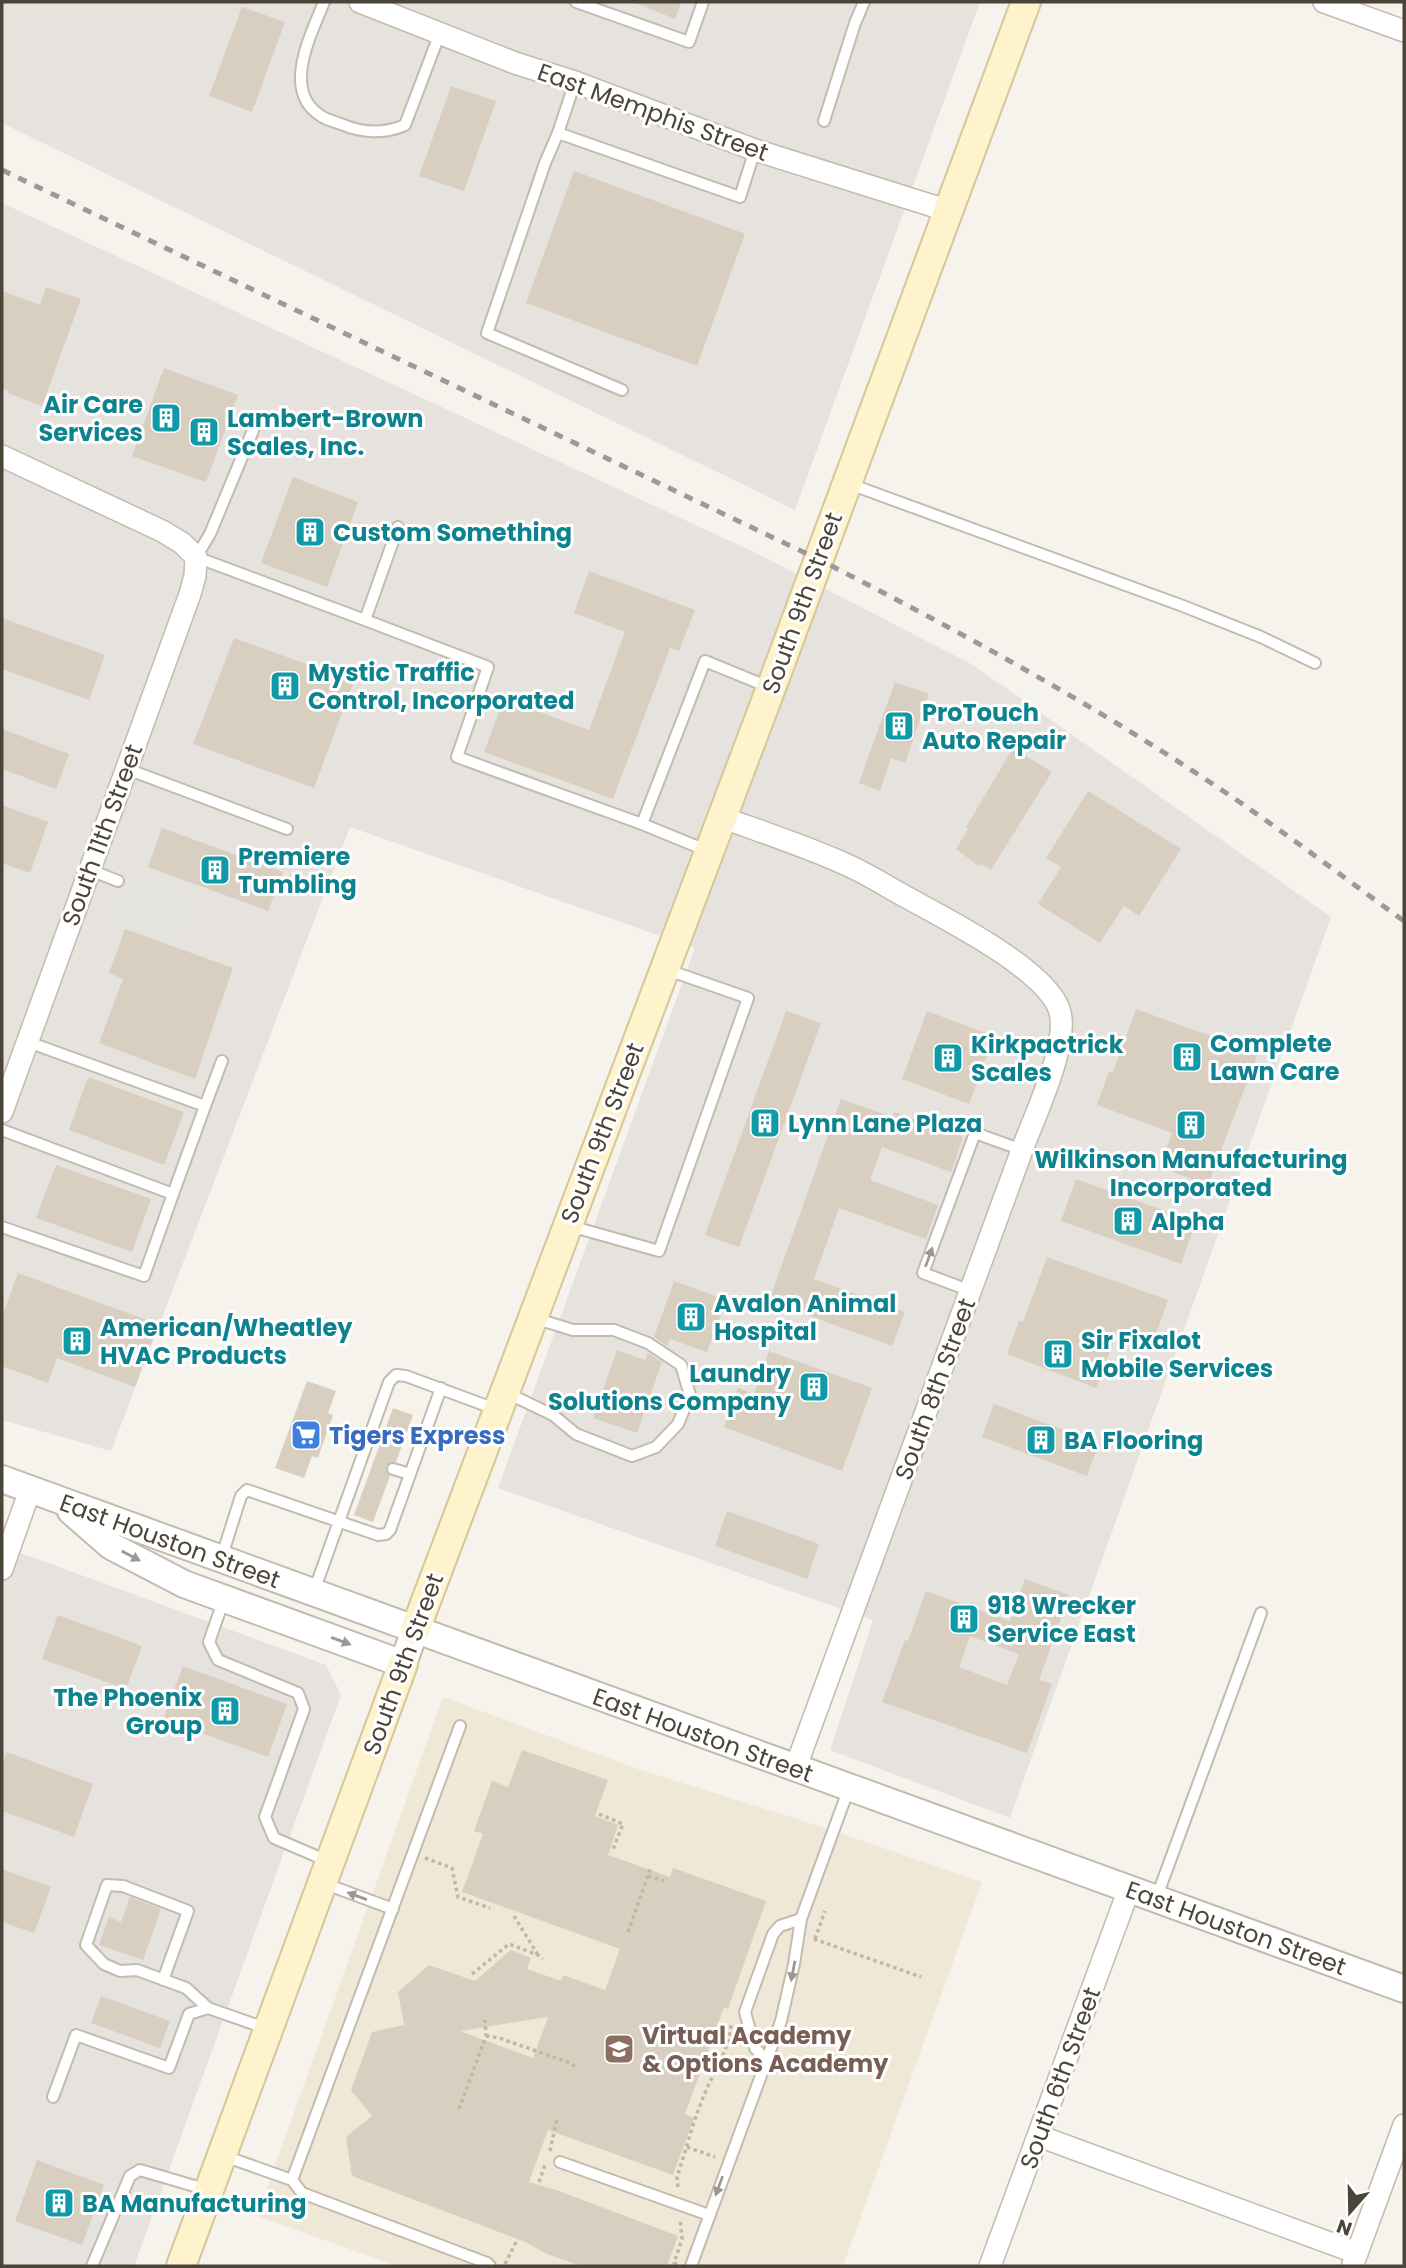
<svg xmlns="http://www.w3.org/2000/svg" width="1406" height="2268" font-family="Poppins,sans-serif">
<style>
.industrial{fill:#e6e2dd}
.education{fill:#efe8d6}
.parking{fill:#e5e3e0}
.building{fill:#d8cfc1;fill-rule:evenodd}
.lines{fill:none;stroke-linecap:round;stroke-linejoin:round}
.service-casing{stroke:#c2bbae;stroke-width:14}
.minor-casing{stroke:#c2bbae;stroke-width:24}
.tertiary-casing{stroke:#c2bbae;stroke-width:30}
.secondary-casing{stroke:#d6c79b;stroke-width:32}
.path{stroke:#c4b79f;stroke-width:3.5;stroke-dasharray:3.5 3.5;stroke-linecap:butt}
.service{stroke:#fff;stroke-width:10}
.minor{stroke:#fff;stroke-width:21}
.tertiary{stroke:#fff;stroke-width:26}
.secondary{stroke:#fff3cd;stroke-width:28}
.rail{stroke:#9a9a9a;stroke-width:5;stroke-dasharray:9 9;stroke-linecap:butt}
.oneway{fill:#9c9892}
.labels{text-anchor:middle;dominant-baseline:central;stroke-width:6;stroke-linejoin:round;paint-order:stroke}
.street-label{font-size:24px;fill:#4b4439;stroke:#fff}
.culture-label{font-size:24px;font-weight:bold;fill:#0d838f;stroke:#fff;text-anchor:start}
.shop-label{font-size:24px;font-weight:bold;fill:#366cbe;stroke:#fff;text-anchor:start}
.education-label{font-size:24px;font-weight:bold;fill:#785e54;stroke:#fff;text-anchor:start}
</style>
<rect width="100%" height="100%" fill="#f6f3ec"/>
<g class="industrial">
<polygon points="2,2 980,2 795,510 2,123"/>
<polygon points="2,203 758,554 973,665 1331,917 1010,1818 830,1750 873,1620 498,1488 695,948 350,827 111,1451 2,1420"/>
<polygon points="2,1546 326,1665 341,1695 134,2266 2,2266"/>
</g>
<polygon class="education" points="443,1697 638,1769 813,1824 982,1882 843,2266 397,2266 257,2216"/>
<polygon class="parking" points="123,868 199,895 180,947 104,919"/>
<g class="building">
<polygon points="633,2 681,2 675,19"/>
<polygon points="242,7 285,22 252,112 209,96"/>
<polygon points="451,86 496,101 464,191 419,176"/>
<polygon points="574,171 745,234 697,366 526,303"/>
<polygon points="46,287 81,299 42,406 8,393 9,391 2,388 2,291 40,305"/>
<polygon points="164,368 238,395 206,482 132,456"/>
<polygon points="293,477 358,502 327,587 261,563"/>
<polygon points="589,571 695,610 679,651 670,648 613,799 484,752 504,699 589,730 625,632 574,613"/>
<polygon points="2,618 105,655 89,700 2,669"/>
<polygon points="234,638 354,681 314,788 193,744"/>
<polygon points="895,682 929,694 905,763 891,758 880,791 859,783"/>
<polygon points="2,729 69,754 56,789 2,769"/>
<polygon points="1013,748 1052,772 991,870 980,864 979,866 956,849 968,829 966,827"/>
<polygon points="1088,791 1181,849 1139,916 1124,906 1100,943 1038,904 1061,867 1046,858"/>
<polygon points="2,805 48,822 30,873 2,863"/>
<polygon points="162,828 283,872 268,911 148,867"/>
<polygon points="125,929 233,968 195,1079 99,1043 123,979 109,973"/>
<polygon points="1136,1009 1258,1053 1208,1185 1160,1167 1172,1133 1097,1105 1109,1071 1113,1072"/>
<polygon points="786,1011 821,1023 739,1247 705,1235"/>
<polygon points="927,1011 994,1036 969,1104 902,1079"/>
<polygon points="88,1077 184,1112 164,1165 69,1130"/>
<polygon points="841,1099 892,1117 894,1112 963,1137 951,1172 882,1147 870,1180 938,1205 926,1239 839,1208 814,1279 905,1312 892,1346 769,1301"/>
<polygon points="56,1165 151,1199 132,1252 36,1218"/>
<polygon points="1076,1179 1196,1222 1181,1264 1061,1221"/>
<polygon points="1047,1257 1168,1300 1153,1342 1118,1330 1096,1388 1007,1354 1019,1321 1023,1322"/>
<polygon points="18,1273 158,1324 135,1387 57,1358 48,1383 2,1366 2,1317"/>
<polygon points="674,1281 726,1300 707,1352 670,1339 667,1346 654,1337"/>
<polygon points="617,1350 645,1360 648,1353 662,1362 637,1433 593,1418"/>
<polygon points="769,1351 872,1388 842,1471 724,1427 738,1388 754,1394"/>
<polygon points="307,1381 336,1391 328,1413 333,1415 318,1458 312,1456 304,1478 275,1468"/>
<polygon points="994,1404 1099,1443 1087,1476 982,1437"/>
<polygon points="393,1408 413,1415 396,1462 391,1462 386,1466 386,1471 390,1476 373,1522 354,1515"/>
<polygon points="727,1511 819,1544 807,1579 715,1546"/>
<path d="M1025,1579L1069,1595L1039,1680L1052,1684L1027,1753L882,1702L905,1640L908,1641L926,1591L1010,1621ZM970,1636L1019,1654L1007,1685L959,1667Z"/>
<polygon points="58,1615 142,1646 126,1689 42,1659"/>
<polygon points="183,1666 287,1704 268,1757 163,1719"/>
<path d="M522,1750L608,1780L595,1816L618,1825L608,1855L670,1877L673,1868L766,1901L728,2009L724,2007L685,2114L694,2118L673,2175L548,2130L529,2182L559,2191L678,2236L667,2266H581L547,2254L525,2242L352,2176L346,2137L372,2116L351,2090L372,2032L404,2025L398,1992L429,1965L475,1981L511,1950L531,1958L527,1969L561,1981L563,1975L605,1990L620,1949L462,1892L483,1834L474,1831L492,1781L508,1787ZM548,2017L533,2058L460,2031Z"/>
<polygon points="7,1752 93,1784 74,1837 2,1811 2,1765"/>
<polygon points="2,1869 51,1887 34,1933 2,1922"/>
<polygon points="130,1897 161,1909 143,1960 99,1945 109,1917 121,1922"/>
<polygon points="101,1996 170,2021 160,2048 91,2023"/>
<polygon points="37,2160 104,2185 82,2245 15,2221"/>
</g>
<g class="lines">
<g class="service-casing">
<g id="service">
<path d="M324,2C311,35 281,91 321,116C327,120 335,122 341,124C362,133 385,134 405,125L440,33"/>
<polyline points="576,2 689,42 703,2"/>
<polyline points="575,82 558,133 545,163 487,333 622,390"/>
<polyline points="824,121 855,23 864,2"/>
<polyline points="558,133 740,197 755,150"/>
<polyline points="254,428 210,534 196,557 365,620 398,527"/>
<polyline points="847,483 1183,606 1261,637 1315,663"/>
<polyline points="365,620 488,667 457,757 642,824"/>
<polyline points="127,769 287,829"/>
<polyline points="708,851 642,824 705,661 771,688"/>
<polyline points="90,870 118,881"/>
<polyline points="28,1042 205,1106 222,1061"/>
<polyline points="2,1130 173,1194 144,1276 2,1227"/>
<polyline points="173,1194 205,1106"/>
<polyline points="570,1226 659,1251 748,998 665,969"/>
<polyline points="971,1291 923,1273 975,1133 1022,1150"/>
<polyline points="507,1393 553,1415 576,1434 632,1456 656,1447 678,1424 690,1395 681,1365 648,1343 614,1330 573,1330 534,1318"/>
<polyline points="393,1469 410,1474"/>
<polyline points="221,1559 241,1496 247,1490 378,1535 386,1534 390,1530 441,1388"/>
<polyline points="314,1591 389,1382 396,1375 406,1376 498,1410"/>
<polyline points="224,1599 209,1642 218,1660 298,1693 304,1709 265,1817 274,1838 330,1862"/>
<polyline points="323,1883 393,1909"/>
<polyline points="1156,1899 1261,1613"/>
<polyline points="163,1980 188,1911 123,1886 107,1885 86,1945 104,1964 120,1971 137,1970 186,1988 208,2008"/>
<polyline points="766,2060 755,2048 745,2012 773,1934 780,1926 801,1919"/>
<polyline points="53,2097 76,2035 169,2068 189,2014 208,2008 268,2029"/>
<polyline points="224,2156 292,2180 302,2193 487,2263 490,2266"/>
<polyline points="560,2162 709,2215"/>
<polyline points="292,2180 460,1726"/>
<polyline points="92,2266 130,2176 140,2170 208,2190"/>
<polyline points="691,2266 781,2021 794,1964 801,1919 849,1788"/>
</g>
</g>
<g class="minor-casing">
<g id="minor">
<polyline points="360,2 515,63 575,82 755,150 949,211"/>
<polyline points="1324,2 1404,31"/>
<polyline points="2,456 162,531 182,543 196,557 195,576 190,594 2,1112"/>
<path d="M721,817C762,832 805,846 845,864C866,873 886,886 906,897C944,918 1044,968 1059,1009C1071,1041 1034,1117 1022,1150L795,1769"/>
<polyline points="2,1569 30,1490"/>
<polyline points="1039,2136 1357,2253"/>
<polyline points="1353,2264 1404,2125"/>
<polyline points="990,2266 1129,1889"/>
</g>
</g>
<g class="tertiary-casing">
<g id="tertiary">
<polyline points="2,1479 1404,1989"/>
<polyline points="71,1511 111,1546 184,1584 403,1664 415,1630"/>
</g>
</g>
<g class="secondary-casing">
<g id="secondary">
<polyline points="415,1630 771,688 1026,2"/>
<polyline points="181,2266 403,1664"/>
</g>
</g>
<g class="path">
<polyline points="599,1814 623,1824 612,1852"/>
<polyline points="425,1858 452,1868 458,1897 490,1908"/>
<polyline points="648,1876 664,1881"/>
<polyline points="514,1916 538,1955"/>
<polyline points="628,1932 651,1867"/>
<polyline points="814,1939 921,1977"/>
<polyline points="815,1939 825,1911"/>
<polyline points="472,1974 509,1944 538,1955 543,1959"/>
<polyline points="486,2036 499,2038 571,2063 576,2068"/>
<polyline points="707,2062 745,2074"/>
<polyline points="459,2109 486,2036 485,2020"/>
<polyline points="687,2147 715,2157"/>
<polyline points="550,2151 557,2118"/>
<polyline points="539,2182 545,2165"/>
<path d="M678,2187L677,2177C687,2147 695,2113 709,2084C718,2065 730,2046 731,2023"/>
<polyline points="505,2264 517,2240"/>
<polyline points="677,2264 674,2263 682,2239 680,2219"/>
</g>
<use href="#service" class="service"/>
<use href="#minor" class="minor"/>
<use href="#tertiary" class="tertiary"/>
<use href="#secondary" class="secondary"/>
<path class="rail" d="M2,170L818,559C963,633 1106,711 1241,803C1296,841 1350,882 1404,921"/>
</g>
<defs><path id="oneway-solid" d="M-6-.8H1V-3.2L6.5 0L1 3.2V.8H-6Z" transform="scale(1.75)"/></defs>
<g class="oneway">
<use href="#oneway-solid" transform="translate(929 1257) rotate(-70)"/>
<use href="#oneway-solid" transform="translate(131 1556) rotate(28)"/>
<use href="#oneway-solid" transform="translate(341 1641) rotate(20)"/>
<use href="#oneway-solid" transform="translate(357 1896) rotate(-160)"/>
<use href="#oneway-solid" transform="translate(793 1971) rotate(101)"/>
<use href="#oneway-solid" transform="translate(719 2186) rotate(110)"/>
</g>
<defs>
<g id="building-square" transform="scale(1.575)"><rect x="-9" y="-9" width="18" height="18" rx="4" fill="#0f9aa8" stroke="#fff"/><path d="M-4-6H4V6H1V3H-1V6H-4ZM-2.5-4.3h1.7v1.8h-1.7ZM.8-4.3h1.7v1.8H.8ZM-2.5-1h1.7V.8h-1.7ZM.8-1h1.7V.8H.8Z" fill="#fff"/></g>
<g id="supermarket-square" transform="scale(1.575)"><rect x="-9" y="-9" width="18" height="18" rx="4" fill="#3f7fe0" stroke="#fff"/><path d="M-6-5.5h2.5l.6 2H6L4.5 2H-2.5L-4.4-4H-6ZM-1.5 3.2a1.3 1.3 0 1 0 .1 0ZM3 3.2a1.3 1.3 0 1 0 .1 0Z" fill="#fff"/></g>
<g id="school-square" transform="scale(1.575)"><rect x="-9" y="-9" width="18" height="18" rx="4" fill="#8d6e63" stroke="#fff"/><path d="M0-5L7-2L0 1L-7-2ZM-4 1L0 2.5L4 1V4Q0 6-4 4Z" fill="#fff"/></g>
</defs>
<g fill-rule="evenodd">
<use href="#building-square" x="166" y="418"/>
<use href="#building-square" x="204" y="432"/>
<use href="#building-square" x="310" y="532"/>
<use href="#building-square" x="285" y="686"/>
<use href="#building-square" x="899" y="726"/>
<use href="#building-square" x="215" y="870"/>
<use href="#building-square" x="1187" y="1057"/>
<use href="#building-square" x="948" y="1058"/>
<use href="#building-square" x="765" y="1123"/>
<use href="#building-square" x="1191" y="1125"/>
<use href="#building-square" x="1128" y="1221"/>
<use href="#building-square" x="691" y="1317"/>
<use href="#building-square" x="77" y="1341"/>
<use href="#building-square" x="1058" y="1354"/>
<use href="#building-square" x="814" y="1387"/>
<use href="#supermarket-square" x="306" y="1435"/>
<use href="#building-square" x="1041" y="1440"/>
<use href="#building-square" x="964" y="1619"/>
<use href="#building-square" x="225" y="1711"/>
<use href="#school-square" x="619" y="2049"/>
<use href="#building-square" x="59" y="2203"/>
</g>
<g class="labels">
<g class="street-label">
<text transform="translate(653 112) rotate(20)">East Memphis Street</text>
<text transform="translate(802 603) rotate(-70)">South 9th Street</text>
<text transform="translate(102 835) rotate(-70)">South 11th Street</text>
<text transform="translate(602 1133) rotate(-69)">South 9th Street</text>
<text transform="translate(935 1389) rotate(-70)">South 8th Street</text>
<text transform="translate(170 1541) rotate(20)">East Houston Street</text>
<text transform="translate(403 1664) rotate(-70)">South 9th Street</text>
<text transform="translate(703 1735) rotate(20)">East Houston Street</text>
<text transform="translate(1236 1928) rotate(20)">East Houston Street</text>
<text transform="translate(1060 2078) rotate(-70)">South 6th Street</text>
</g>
<g class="culture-label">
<text x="143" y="404" text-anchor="end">Air Care<tspan x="143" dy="28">Services</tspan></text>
<text x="227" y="418">Lambert-Brown<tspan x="227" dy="28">Scales, Inc.</tspan></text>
<text x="333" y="532">Custom Something</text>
<text x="308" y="672">Mystic Traffic<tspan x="308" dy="28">Control, Incorporated</tspan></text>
<text x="922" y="712">ProTouch<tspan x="922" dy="28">Auto Repair</tspan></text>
<text x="238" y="856">Premiere<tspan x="238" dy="28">Tumbling</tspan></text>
<text x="1210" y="1043">Complete<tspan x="1210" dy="28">Lawn Care</tspan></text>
<text x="971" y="1044">Kirkpactrick<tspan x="971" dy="28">Scales</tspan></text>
<text x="788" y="1123">Lynn Lane Plaza</text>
<text x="1191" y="1159" text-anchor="middle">Wilkinson Manufacturing<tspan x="1191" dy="28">Incorporated</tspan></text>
<text x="1151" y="1221">Alpha</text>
<text x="714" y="1303">Avalon Animal<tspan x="714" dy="28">Hospital</tspan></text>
<text x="100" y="1327">American/Wheatley<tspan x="100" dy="28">HVAC Products</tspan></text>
<text x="1081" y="1340">Sir Fixalot<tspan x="1081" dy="28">Mobile Services</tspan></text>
<text x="791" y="1373" text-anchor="end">Laundry<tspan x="791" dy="28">Solutions Company</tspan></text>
<text x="1064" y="1440">BA Flooring</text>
<text x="987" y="1605">918 Wrecker<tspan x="987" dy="28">Service East</tspan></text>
<text x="202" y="1697" text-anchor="end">The Phoenix<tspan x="202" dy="28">Group</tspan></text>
<text x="82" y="2203">BA Manufacturing</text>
</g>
<g class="shop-label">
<text x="329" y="1435">Tigers Express</text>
</g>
<g class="education-label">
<text x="642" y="2035">Virtual Academy<tspan x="642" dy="28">&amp; Options Academy</tspan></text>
</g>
</g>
<rect width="1406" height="2268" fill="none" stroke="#4b4439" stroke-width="7"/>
<g transform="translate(1350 2212) rotate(200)" stroke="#ffffff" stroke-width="5" paint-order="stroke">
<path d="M0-5L12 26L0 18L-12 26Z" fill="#4b4439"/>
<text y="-10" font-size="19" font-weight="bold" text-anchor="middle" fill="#4b4439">N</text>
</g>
</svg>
